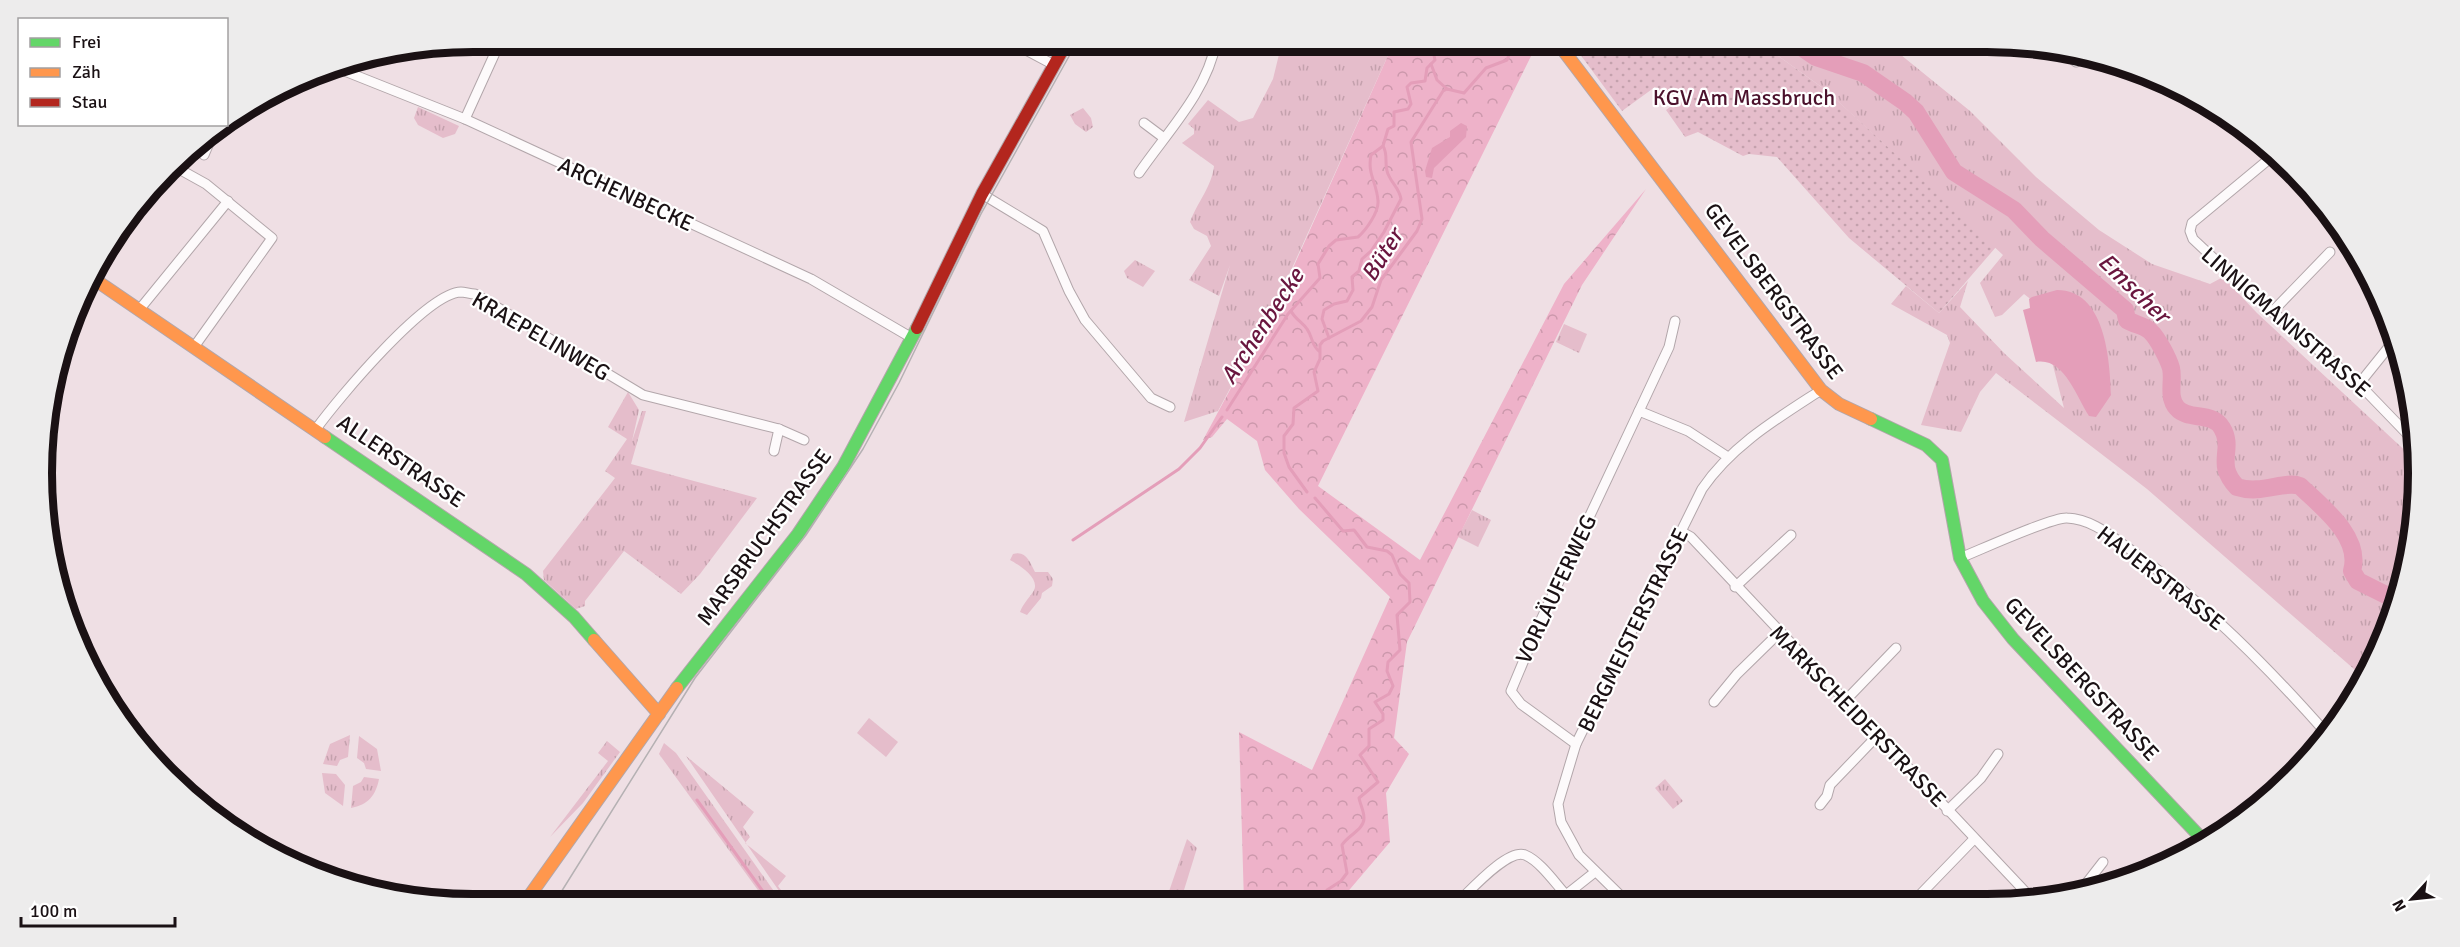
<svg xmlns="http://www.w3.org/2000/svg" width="2460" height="947" font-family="Signika,sans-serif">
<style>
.grass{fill:url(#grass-tufts)}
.forest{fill:url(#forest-crowns)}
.garden{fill:url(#garden-dots)}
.pitch{fill:#e5bdcb}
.water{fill:#e49eb9}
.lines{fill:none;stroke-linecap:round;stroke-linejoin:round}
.stream{stroke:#e49eb9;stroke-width:3}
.river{stroke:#e49eb9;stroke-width:18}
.street-casing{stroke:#b2a6aa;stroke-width:11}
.fast-casing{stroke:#b2a6aa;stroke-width:14}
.slow-casing{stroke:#b2a6aa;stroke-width:14}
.jam-casing{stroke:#b2a6aa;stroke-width:14}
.street{stroke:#fdfafb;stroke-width:9}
.fast{stroke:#63d668;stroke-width:12}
.slow{stroke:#ff974d;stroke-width:12}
.jam{stroke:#b3261e;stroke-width:12}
.tram{stroke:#b5b1b3;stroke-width:1.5}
.labels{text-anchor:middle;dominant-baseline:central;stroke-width:4.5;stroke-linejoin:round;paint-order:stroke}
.park-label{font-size:22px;fill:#4b112c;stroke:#fff}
.street-label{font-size:22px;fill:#1a1114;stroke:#fff}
.water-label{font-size:24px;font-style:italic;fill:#6a163f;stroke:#fff}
.rim{fill:none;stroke:#1a1114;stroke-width:8}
</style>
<defs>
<pattern id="grass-tufts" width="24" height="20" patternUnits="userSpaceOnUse" patternTransform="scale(1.5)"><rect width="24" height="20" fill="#e5bdcb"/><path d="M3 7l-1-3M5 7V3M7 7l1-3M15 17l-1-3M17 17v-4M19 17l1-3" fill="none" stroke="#c4a1ad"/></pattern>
<pattern id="forest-crowns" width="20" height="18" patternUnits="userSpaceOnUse" patternTransform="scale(1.5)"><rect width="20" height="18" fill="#eeb2c9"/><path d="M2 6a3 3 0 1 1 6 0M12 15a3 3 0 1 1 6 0" fill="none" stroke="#cc98ac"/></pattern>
<pattern id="garden-dots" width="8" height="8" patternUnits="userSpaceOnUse" patternTransform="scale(1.5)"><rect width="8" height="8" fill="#e5bdcb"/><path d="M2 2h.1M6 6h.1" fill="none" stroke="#c4a1ad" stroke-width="1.8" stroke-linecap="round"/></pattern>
</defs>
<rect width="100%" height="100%" fill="#efdfe4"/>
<g class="grass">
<path d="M1282,42H1394L1279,297L1218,411L1184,422L1230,265L1219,296L1189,280L1211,246L1207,236L1194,229L1190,222C1197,203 1212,186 1214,166L1182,143L1194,134V129L1188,124L1208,100L1239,122L1253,118L1273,79Z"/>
<path d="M1764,42H1885L1970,111L2036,177L2099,230L2152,264L2210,284L2223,277L2257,313L2413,458C2423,477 2410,565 2402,587C2392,618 2375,647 2362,676L2147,489L1996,373L1980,392L1961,432L1921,425L1950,343L1947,335L1891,304L1906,286L1939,313L1968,281L1960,307L2005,354L2064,408L2037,304L2024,294L2002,315L1995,317L1980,283L2003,255L1827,91L1770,50Z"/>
<polygon points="418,107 459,126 455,134 443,138 418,125 414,118"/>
<polygon points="1083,108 1091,118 1093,127 1086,132 1075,124 1070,115"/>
<polygon points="1135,260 1155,271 1143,287 1127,278 1124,271"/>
<polygon points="1564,324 1587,334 1579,353 1556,342"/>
<polygon points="628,392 639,410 632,441 642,411 646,411 631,464 757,498 700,574 681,594 624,551 585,601 585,606 576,609 544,580 543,571 615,478 605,471 627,439 608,427"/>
<polygon points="1472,510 1491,520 1478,547 1458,537"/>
<path d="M1013,554C1026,550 1030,562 1035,572H1048L1053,579L1052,586L1042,593L1041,598L1027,615L1020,612C1023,604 1029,598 1033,592C1042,579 1019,565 1010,560Z"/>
<polygon points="350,735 348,757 340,760 337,766 323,764 330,744"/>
<polygon points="359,736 377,749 381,771 366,769 364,763 357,758"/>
<polygon points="607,741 620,752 583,803 550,837 608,761 598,753"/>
<polygon points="664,743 676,753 783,904 768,904 659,754"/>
<polygon points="686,756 754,812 743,827 750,837 745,843 786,876 778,886 791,904 788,904"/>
<polygon points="322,773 336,774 345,785 343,806 325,793"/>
<path d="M364,777L379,779C376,795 368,805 351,808L353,786L361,782Z"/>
<polygon points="1665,779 1683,801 1673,809 1655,788"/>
<polygon points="1187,839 1197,848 1180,903 1165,903"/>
</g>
<polygon class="forest" points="1394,42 1532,42 1536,46 1318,486 1420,560 1564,284 1646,189 1582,285 1407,642 1394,738 1409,754 1386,793 1390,842 1345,895 1343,903 1244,903 1239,732 1312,770 1390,597 1299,509 1265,470 1257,441 1227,419 1212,437 1203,440 1280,297"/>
<polygon class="garden" points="1571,42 1764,42 1770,50 1827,91 1996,247 1939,313 1849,238 1777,157 1749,154 1743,156 1698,132 1685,137 1666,110 1670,107 1655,87 1622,111"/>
<polygon class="pitch" points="869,718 898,742 886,757 857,733"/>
<g class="water">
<polygon points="1461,123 1467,126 1466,137 1434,168 1432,178 1426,177 1425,171 1432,148 1450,137 1450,131"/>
<path d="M2057,290C2105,290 2110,359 2111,395L2096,417L2089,416C2076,396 2064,357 2036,362L2023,310L2030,308L2029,299L2032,297Z"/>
</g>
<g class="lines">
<g class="stream">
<polyline points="1431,64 1437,80 1447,89"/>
<path d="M1291,311C1295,319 1302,322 1307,329C1313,337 1311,345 1319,351"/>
<path d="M1329,338L1322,319L1324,310L1334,304L1347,301L1353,290L1352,277L1359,271L1362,259L1371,251L1384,232L1401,199C1399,188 1393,185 1389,176C1383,166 1389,155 1383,146"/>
<path d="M1227,410L1288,314L1320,278L1318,264L1329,246L1336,240L1358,237C1366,230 1379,212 1378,201C1377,183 1367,174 1371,155L1383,146L1388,129L1394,126V112L1408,109L1411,104L1407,87L1411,83L1425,81L1427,68L1435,60L1431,42"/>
<polyline points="1307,492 1289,467 1284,453 1284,436 1293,424 1294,408 1318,391 1314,372 1320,359 1320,345 1323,341 1361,321 1372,307 1381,280 1417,231 1422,219 1411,142 1443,91 1447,89 1464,93 1486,68 1507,60 1514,42"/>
<path d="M1315,498L1343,531L1354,530L1367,547L1387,551L1392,555L1400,574L1409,583L1410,602L1397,615L1400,650L1388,662L1387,671L1393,686L1389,694L1375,702L1383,714V720L1369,729V746L1360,755L1378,782L1359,798C1360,804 1364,811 1364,818C1364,830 1348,835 1342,845L1347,873L1341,881L1327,890L1325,896L1328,903"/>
<polyline points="1073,540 1179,469 1200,448 1222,417"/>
<polyline points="697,800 772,904"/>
</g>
<path class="river" d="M1794,42L1816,57L1863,73L1905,102L1916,112L1954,172L2014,210L2042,239L2125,310L2127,320C2135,325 2145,325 2151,332C2158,339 2168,358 2171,368C2174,381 2167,397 2177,408C2188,421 2212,411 2222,428C2235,450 2214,463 2237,487C2261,495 2285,480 2300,486C2322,507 2362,537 2352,571L2358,581L2396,600"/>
<g class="street-casing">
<g id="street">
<polyline points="719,42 733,42"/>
<polyline points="1011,42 1054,65"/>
<polyline points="2064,52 2076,62 2093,56"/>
<polyline points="332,66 465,119 811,279 912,338"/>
<polyline points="465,119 500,42"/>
<polyline points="1144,123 1164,138"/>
<polyline points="204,155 214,131"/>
<polyline points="2274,155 2192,223 2190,231 2193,239 2256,298 2359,384 2415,442"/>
<path d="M1139,173C1167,132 1207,92 1216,42"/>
<polyline points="982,194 1043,231 1069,291 1085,320 1151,398 1170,407"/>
<path d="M113,241C125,229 170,172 179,169L206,184L272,238L194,347"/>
<polyline points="139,310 228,201"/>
<polyline points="2273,311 2330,252"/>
<polyline points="2359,384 2396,338"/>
<polyline points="1639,411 1669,347 1675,321"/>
<path d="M316,429C337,400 426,293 461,292C465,292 470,294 475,294L643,395L779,429L804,440"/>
<polyline points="774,451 779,429"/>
<polyline points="1682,532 1691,537 2034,901"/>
<path d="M1960,558C1980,550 2052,517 2067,518C2092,519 2111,536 2131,550C2204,602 2268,667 2327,734"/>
<polyline points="1735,587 1791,535"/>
<polyline points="1714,702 1737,674 1779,633"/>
<polyline points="1844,702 1896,648"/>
<polyline points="1576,744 1521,704 1511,691 1539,624 1639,411 1688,431 1728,457"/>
<polyline points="1820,805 1827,796 1830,785 1877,736"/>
<polyline points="1947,811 1981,778 1998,754"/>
<polyline points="2082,889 2103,862"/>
<polyline points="1557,902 1595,872"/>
<path d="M1627,902L1579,855L1561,822L1558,804L1576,744L1702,489C1732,445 1778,418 1821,390"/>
<polyline points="1913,902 1974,839"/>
<path d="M1457,903C1470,891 1508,848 1525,855C1540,861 1555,883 1566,895"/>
</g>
</g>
<g class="fast-casing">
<g id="fast">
<polyline points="1871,419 1926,445 1942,460 1960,558 1983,601 2013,639 2205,842"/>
<polyline points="325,437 526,574 574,617 594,640"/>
<polyline points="677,688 798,534 843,467 917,328"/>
</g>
</g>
<g class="slow-casing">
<g id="slow">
<polyline points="1557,42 1821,390 1839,404 1871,419"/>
<polyline points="91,277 325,437"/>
<polyline points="594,640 659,714"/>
<polyline points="523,905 677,688"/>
</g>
</g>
<g class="jam-casing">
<polyline id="jam" points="917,328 982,194 1067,42"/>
</g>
<use href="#street" class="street"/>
<use href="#fast" class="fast"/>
<use href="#slow" class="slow"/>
<use href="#jam" class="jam"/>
<polyline class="tram" points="553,905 695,678 806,535 863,449 899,383 981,214 1077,42"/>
</g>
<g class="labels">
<g class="park-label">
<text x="1744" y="97">KGV Am Massbruch</text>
</g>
<g class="street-label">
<text transform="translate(626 194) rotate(25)">ARCHENBECKE</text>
<text transform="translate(1774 291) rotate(53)">GEVELSBERGSTRASSE</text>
<text transform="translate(2286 322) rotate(41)">LINNIGMANNSTRASSE</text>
<text transform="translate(541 336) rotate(30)">KRAEPELINWEG</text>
<text transform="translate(401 461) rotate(34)">ALLERSTRASSE</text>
<text transform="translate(764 537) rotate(-54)">MARSBRUCHSTRASSE</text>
<text transform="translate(2161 578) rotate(38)">HAUERSTRASSE</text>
<text transform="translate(1556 589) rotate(-65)">VORLÄUFERWEG</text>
<text transform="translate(1633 630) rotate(-64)">BERGMEISTERSTRASSE</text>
<text transform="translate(2082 679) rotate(47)">GEVELSBERGSTRASSE</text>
<text transform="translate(1858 716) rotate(46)">MARKSCHEIDERSTRASSE</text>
</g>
<g class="water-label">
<text transform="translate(1382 255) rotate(-58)">Büter</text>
<text transform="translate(2134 288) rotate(44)">Emscher</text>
<text transform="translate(1262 326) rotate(-57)">Archenbecke</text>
</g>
</g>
<path d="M0 0H2460V947H0ZM473 52H1987A421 421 0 0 1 2408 473V473A421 421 0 0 1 1987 894H473A421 421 0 0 1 52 473V473A421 421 0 0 1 473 52Z" fill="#edecec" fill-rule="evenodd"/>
<path class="rim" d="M473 52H1987A421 421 0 0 1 2408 473V473A421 421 0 0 1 1987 894H473A421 421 0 0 1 52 473V473A421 421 0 0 1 473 52Z"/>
<rect x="18" y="18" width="210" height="108" fill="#ffffff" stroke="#a3a0a1" stroke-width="1.5"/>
<rect x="30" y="38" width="30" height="9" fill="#63d668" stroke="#a3a0a1" stroke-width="1.5"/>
<text x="72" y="48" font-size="18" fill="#1a1114">Frei</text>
<rect x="30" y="68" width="30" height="9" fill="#ff974d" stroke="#a3a0a1" stroke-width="1.5"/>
<text x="72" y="78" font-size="18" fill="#1a1114">Zäh</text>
<rect x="30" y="98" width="30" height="9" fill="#b3261e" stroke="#a3a0a1" stroke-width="1.5"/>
<text x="72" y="108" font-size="18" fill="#1a1114">Stau</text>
<g transform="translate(2412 899) rotate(243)" stroke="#ffffff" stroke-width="4.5" paint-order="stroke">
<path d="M0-4.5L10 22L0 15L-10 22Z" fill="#1a1114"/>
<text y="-9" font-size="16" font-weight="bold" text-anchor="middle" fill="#1a1114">N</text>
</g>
<path d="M21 917v9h154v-9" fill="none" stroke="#1a1114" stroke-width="3"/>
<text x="30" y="917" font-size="18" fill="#1a1114" stroke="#ffffff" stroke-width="4.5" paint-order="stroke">100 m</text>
</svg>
